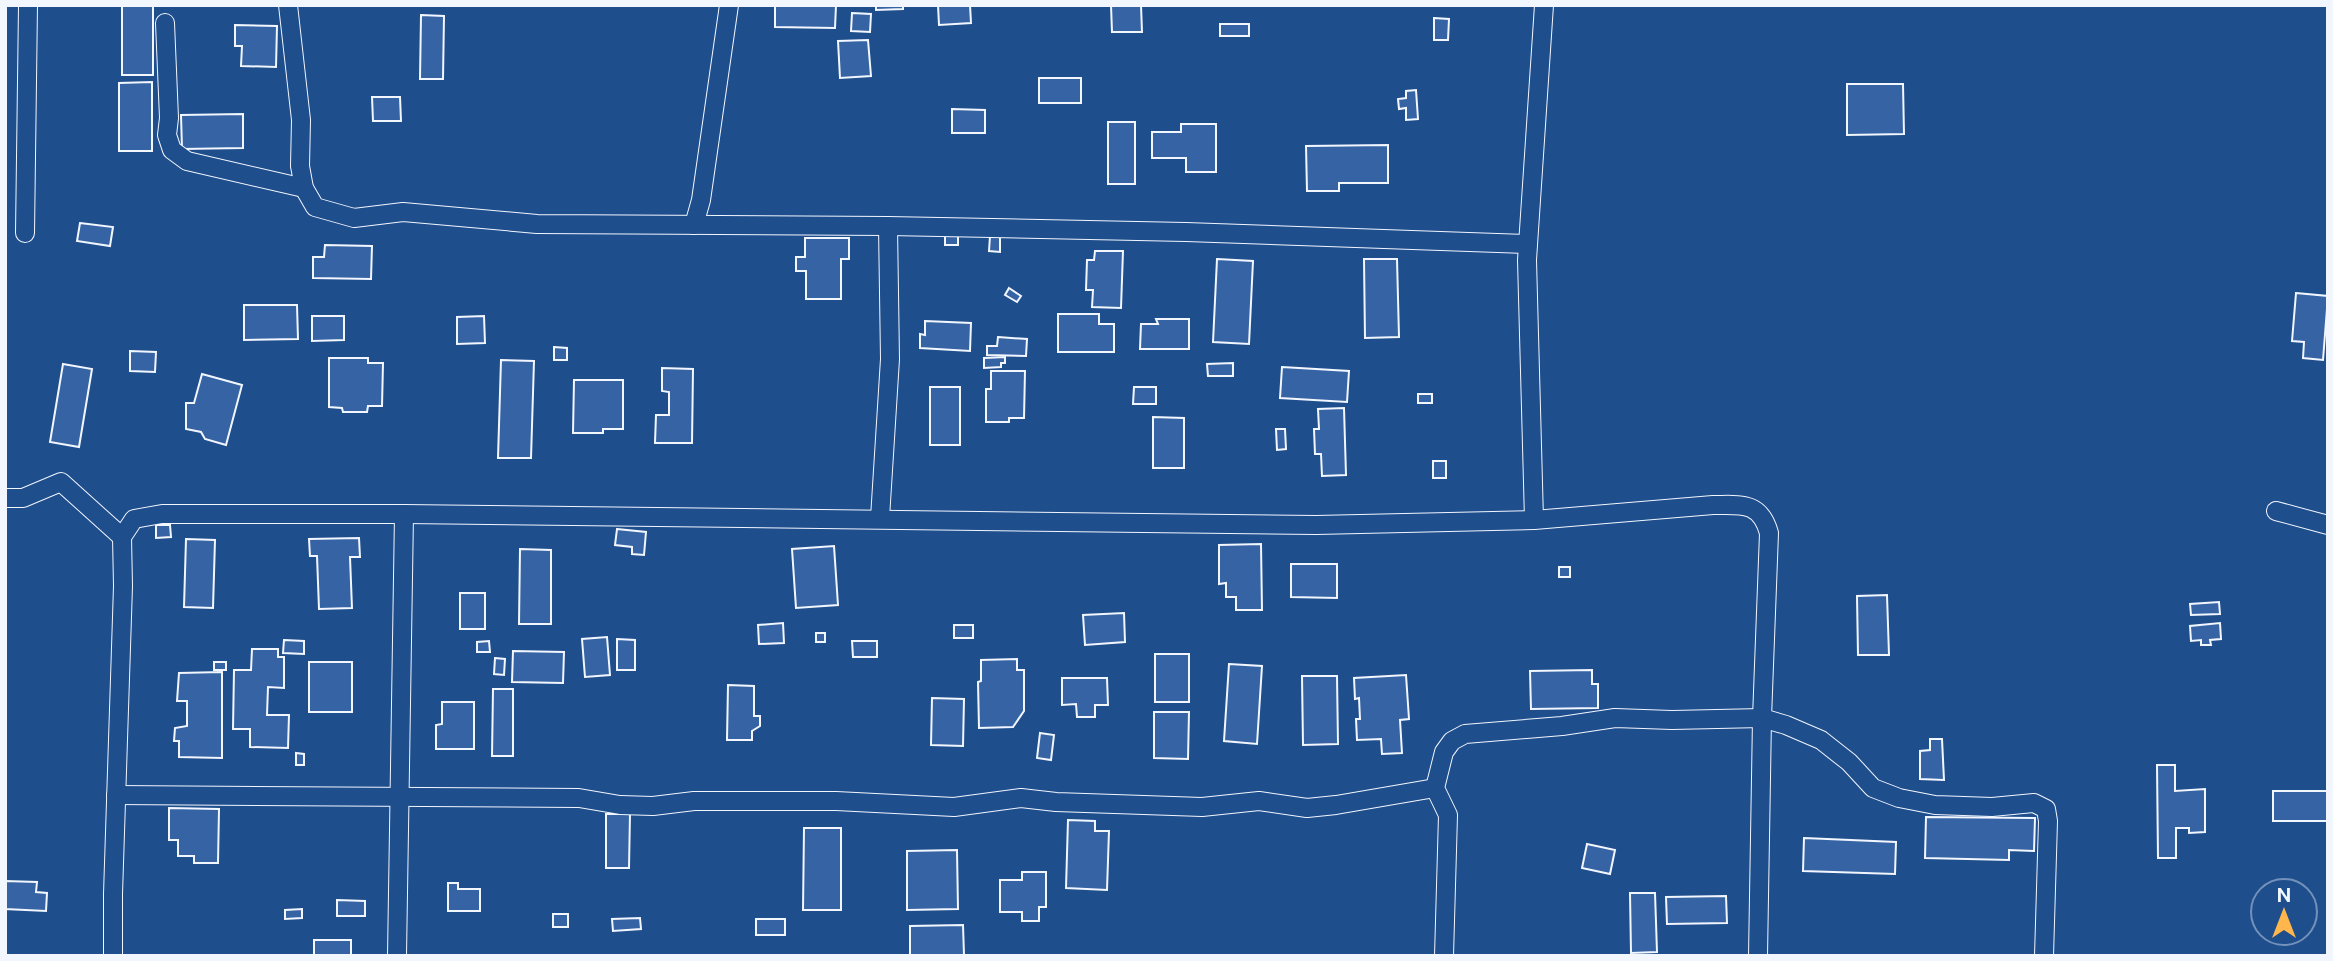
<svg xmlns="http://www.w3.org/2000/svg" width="2333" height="961" font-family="'Public Sans',sans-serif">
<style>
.building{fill:#3563a3;stroke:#f2f6ff;stroke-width:2}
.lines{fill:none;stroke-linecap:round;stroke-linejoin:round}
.street-casing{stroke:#f2f6ff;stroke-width:20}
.street{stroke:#1f4e8c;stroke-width:18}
</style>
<rect width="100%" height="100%" fill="#1f4e8c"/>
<g class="building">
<rect x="122" y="5" width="31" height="70"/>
<polygon points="775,5 836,5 835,28 775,27"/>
<polygon points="876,5 903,5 903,9 876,10"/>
<polygon points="938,5 970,5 971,23 939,25"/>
<polygon points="1111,5 1141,5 1142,32 1112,32"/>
<polygon points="852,13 871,14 870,32 851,31"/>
<polygon points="421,15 444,16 443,79 420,79"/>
<polygon points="1434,18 1449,19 1448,40 1434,40"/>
<rect x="1220" y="24" width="29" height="12"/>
<polygon points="235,25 277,26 276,67 241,66 242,46 235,46"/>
<polygon points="868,40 871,76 840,78 838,41"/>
<rect x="1039" y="78" width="42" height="25"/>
<polygon points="152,82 152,151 119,151 119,83"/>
<polygon points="1847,84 1903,84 1904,134 1847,135"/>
<polygon points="1416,90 1418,119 1406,120 1406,108 1399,109 1398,99 1406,98 1406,91"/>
<polygon points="372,97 400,97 401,121 373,121"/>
<polygon points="952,109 985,110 985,133 952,133"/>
<polygon points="243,114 243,148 182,149 181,115"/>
<rect x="1108" y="122" width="27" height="62"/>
<polygon points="1181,124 1216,124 1216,172 1186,172 1186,158 1152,158 1152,132 1181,132"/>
<polygon points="1388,145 1388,183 1339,183 1339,191 1307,191 1306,146"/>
<polygon points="80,223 113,227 110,246 77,241"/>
<rect x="945" y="234" width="13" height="11"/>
<polygon points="990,236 1000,237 1000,252 989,251"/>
<polygon points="805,238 849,238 849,259 841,259 841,299 806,299 806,271 796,271 796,257 805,257"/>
<polygon points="325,245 372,246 371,279 313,278 313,257 324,257"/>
<polygon points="1095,251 1123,251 1121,308 1092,307 1093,290 1086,290 1087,260 1094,260"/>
<polygon points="1217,259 1253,261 1249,344 1213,342"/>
<polygon points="1364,259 1397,259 1399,337 1365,338"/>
<polygon points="1009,288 1021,296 1017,302 1005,295"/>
<polygon points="2296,293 2328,296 2323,360 2303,358 2304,342 2292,341"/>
<polygon points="244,305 297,305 298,339 244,340"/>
<polygon points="1058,314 1099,314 1099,324 1114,324 1114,352 1058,352"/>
<polygon points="312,316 344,316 344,340 312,341"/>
<polygon points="484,316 485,343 457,344 457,317"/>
<polygon points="1156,319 1189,319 1189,349 1140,349 1141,324 1158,324"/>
<polygon points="925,321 971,323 970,351 920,348 920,334 925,335"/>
<polygon points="998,337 1027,339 1026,356 987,355 987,346 997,346"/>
<polygon points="554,347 567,348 567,360 554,360"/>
<polygon points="130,351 156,352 155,372 130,371"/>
<polygon points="1005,357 1005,363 1001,363 1001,367 984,368 984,358"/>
<polygon points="329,358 368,358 368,363 383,363 382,406 368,406 367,412 343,412 342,408 329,407"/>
<polygon points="501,360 534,361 531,458 498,458"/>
<polygon points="1233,363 1233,376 1208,376 1207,364"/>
<polygon points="63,364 92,369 79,447 50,442"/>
<polygon points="1282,367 1349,371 1347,402 1280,398"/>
<polygon points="662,368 693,369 692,443 655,443 656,415 669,415 669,392 662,391"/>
<polygon points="991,371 1025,371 1024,418 1009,418 1009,422 986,422 986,389 991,389"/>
<polygon points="202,374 242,385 226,445 205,439 201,432 186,429 186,403 194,403"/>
<polygon points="574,380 623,380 623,429 603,429 603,433 573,433"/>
<rect x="930" y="387" width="30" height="58"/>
<polygon points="1134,387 1156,387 1156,404 1133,404"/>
<rect x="1418" y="394" width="14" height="9"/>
<polygon points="1344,408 1346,475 1322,476 1321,454 1315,454 1314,429 1319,429 1318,409"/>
<polygon points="1153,417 1184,418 1184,468 1153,468"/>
<polygon points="1276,429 1285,429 1286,449 1277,450"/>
<rect x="1433" y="461" width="13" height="17"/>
<polygon points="156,525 170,525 171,537 156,538"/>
<polygon points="617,529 646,532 644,555 632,554 632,547 615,545"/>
<polygon points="359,538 360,557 350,557 352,608 319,609 317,556 310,556 309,539"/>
<polygon points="186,539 215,540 213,608 184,607"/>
<polygon points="1261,544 1262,610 1236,610 1236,597 1226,597 1226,583 1219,584 1219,545"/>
<polygon points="834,546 838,605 796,608 792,549"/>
<polygon points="520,549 551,550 551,624 519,624"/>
<polygon points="1291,564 1337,564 1337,598 1291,597"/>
<rect x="1559" y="567" width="11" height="10"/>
<rect x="460" y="593" width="25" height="36"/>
<polygon points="1887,595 1889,655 1858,655 1857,596"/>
<polygon points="2219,602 2220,614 2191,615 2190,604"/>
<polygon points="1124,613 1125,642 1085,645 1083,615"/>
<polygon points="783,623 784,643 759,644 758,625"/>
<polygon points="2220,623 2221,639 2210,640 2211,645 2201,645 2201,640 2191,641 2190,626"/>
<rect x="954" y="625" width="19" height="13"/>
<rect x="816" y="633" width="9" height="9"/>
<polygon points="607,637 610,675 585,677 582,639"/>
<polygon points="617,639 635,640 635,670 617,670"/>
<polygon points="284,640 304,641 304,654 283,653"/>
<polygon points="489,641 490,652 477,652 477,642"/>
<polygon points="852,641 877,641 877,657 853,657"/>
<polygon points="252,649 278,649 278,657 284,657 284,688 268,687 267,715 289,715 288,748 250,747 250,729 233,729 234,670 251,670"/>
<polygon points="513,651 564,652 563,683 512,682"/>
<rect x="1155" y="654" width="34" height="48"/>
<polygon points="495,658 505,659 504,675 494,674"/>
<polygon points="1017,659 1017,670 1024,670 1024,711 1013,727 979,728 978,682 981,681 981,660"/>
<rect x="214" y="662" width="12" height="8"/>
<rect x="309" y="662" width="43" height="50"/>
<polygon points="1229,664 1262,666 1257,744 1224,741"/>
<polygon points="1592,670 1592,684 1598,684 1598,708 1531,709 1530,671"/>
<polygon points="222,672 222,758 179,757 179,741 174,741 175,728 187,726 187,701 177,701 179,673"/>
<polygon points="1406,675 1409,719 1400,720 1402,753 1382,754 1381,739 1357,740 1356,719 1360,719 1359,698 1355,699 1354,678"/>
<polygon points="1302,676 1337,676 1338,744 1303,745"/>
<polygon points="1062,678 1107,678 1108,705 1095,705 1095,717 1077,717 1076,704 1062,705"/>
<polygon points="728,685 754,686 754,716 760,716 760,726 752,731 752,740 727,740"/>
<polygon points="493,689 513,689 513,756 492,756"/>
<polygon points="932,698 964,699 963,746 931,745"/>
<polygon points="442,702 474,702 474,749 436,749 436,725 442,724"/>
<polygon points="1154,712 1189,712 1188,759 1154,758"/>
<polygon points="1040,733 1054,735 1051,760 1037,758"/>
<polygon points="1930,739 1942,739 1944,780 1920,779 1920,751 1930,750"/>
<polygon points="296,753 304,754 304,765 296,765"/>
<polygon points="2157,765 2175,765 2175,791 2205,789 2205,832 2189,833 2189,828 2176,828 2176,858 2158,858"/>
<rect x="2273" y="791" width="55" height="30"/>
<polygon points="169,808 219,809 218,863 194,863 194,856 178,856 178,840 169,840"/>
<polygon points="606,814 630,814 629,868 606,868"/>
<polygon points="1926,817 2035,818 2034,851 2009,850 2009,860 1925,858"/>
<polygon points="1068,820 1095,821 1095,831 1109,831 1107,890 1066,888"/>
<polygon points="804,828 841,828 841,910 803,910"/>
<polygon points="1804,838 1896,842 1895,874 1803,871"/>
<polygon points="1587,844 1615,850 1610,874 1582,868"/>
<polygon points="957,850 958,909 907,910 907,851"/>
<polygon points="1022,872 1046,872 1046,907 1039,907 1039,921 1022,921 1022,912 1000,912 1000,880 1022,880"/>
<polygon points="5,881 37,882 36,892 47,893 46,911 5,909"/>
<polygon points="448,883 458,883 458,889 480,889 480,911 448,911"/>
<polygon points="1630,893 1655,893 1657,952 1631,953"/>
<polygon points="1726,896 1727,923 1667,924 1666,897"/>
<polygon points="337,900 365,901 365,916 337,916"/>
<polygon points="302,909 302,918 285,919 285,910"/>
<rect x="553" y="914" width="15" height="13"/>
<polygon points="640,918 641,929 613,931 612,919"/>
<rect x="756" y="919" width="29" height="16"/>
<polygon points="963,925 964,955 910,956 910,926"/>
<rect x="314" y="940" width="37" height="16"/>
</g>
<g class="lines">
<g class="street-casing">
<g id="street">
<polyline points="288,5 301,120 300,166 304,188 315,207 354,218 403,212 537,224 888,226 1186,232 1528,244"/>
<polyline points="165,23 169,118 167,135 172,150 187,161 304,188"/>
<polyline points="694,225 701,200 729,5"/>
<polyline points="25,233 28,5"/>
<polyline points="5,498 23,498 61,482 122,537"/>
<polyline points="2276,511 2328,525"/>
<polyline points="880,518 890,359 888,226"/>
<polyline points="1534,520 1527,260 1544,5"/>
<polyline points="116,795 579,798 620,805 653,806 694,801 836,801 954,807 1021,798 1056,802 1202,807 1259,801 1307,808 1336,805 1435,788"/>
<path d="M113,956V894L123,586L122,537L134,519L162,514H404L1316,525L1534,520L1713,505C1741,505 1760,501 1769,533L1762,718L1758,956"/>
<polyline points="397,956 404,514"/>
<polyline points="1444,956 1448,815 1435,788 1444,752 1452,741 1465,734 1562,726 1615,718 1672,720 1762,718 1786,725 1821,740 1849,762 1873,788 1899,798 1935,805 1992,807 2034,803 2046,809 2048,821 2044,956"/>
</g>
</g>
<use href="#street" class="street"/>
</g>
<rect width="2333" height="961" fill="none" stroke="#f2f6ff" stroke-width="14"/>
<g transform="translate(2284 912)"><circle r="33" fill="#1f4e8c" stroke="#7391ba" stroke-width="2"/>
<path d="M0-5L12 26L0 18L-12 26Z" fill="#ffb74d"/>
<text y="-10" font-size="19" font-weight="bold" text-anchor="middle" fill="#f2f6ff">N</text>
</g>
</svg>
